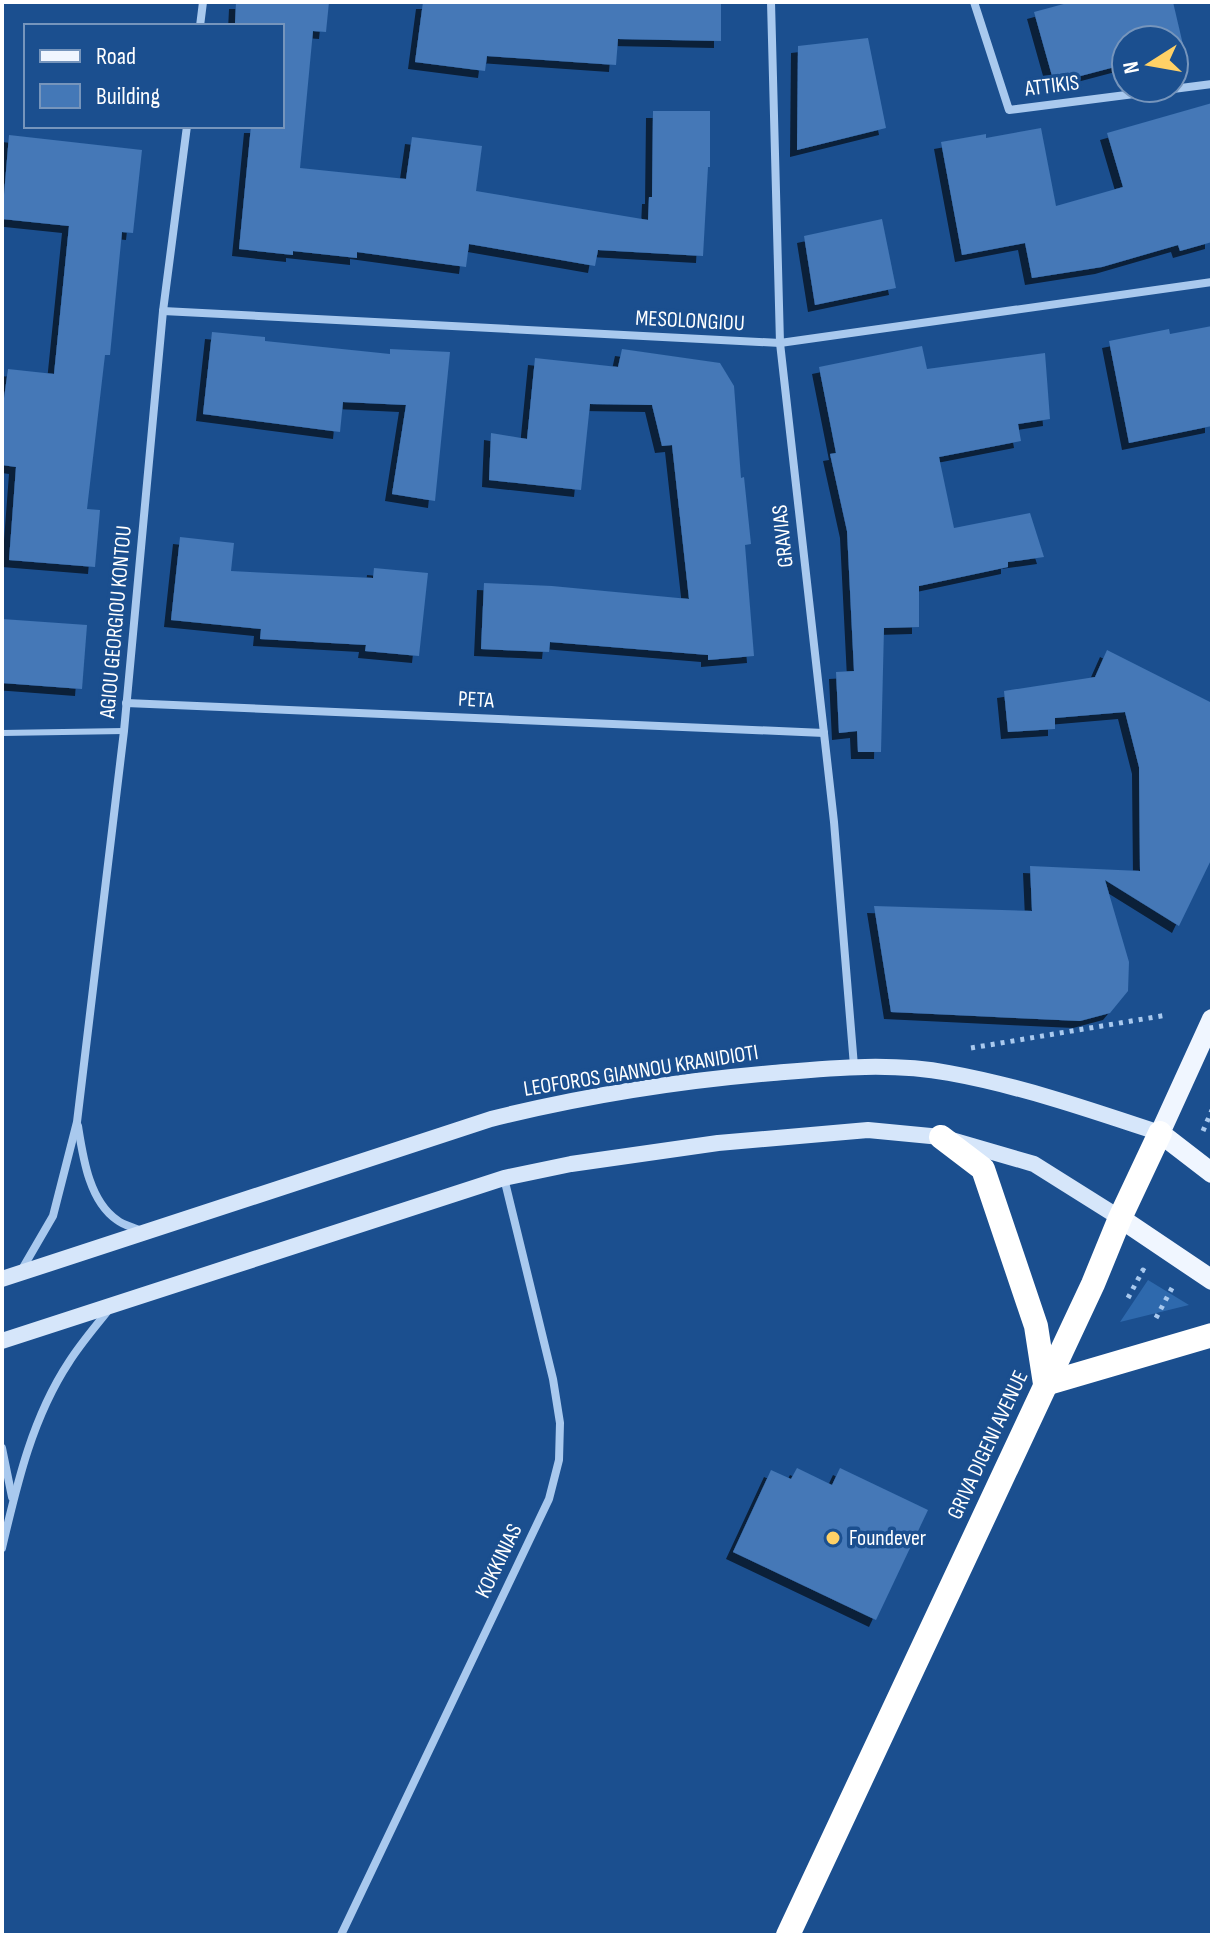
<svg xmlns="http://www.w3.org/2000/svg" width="1214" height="1937" font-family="'Sofia Sans Condensed',sans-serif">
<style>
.green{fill:#2e69ad}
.building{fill:#4478b7;filter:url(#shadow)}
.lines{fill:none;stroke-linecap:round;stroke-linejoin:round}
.path{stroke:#a9c9ee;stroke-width:5;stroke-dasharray:4 6;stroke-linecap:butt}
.lane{stroke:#a9c9ee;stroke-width:6}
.street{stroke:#a9c9ee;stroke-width:8}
.secondary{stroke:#d6e6fa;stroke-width:16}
.primary{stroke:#f0f6ff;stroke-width:20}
.highway{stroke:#fff;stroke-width:24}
.poi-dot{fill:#ffd166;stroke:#1b4f8f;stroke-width:3}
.labels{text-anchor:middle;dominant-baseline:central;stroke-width:7;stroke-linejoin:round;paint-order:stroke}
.street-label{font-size:22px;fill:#fff;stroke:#1b4f8f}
.poi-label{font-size:22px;fill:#fff;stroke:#1b4f8f;text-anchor:start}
</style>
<defs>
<filter id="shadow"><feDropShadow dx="-7" dy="7" stdDeviation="0" flood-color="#0009"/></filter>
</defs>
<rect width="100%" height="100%" fill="#1b4f8f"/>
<polygon class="green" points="1148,1280 1189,1305 1120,1322"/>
<g class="building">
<polygon points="236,2 329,2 326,32 313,31 300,168 406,179 412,137 482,146 476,191 648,220 649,197 652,197 653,111 710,111 710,167 708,167 703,256 598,250 595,266 469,244 466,267 357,252 357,258 293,251 293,255 239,249 251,126 282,126 282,26 235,23"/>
<polygon points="423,2 721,2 721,41 618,39 616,65 487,56 485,71 415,62"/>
<polygon points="1071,2 1173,2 1184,49 1174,52 1174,40 1126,40 1126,64 1054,83 1034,12"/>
<polygon points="868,38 886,128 797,150 798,46"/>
<polygon points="1212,103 1212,242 1180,251 1178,245 1102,267 1032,278 1025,243 962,255 941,142 986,134 986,138 1041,128 1056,206 1123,187 1107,133"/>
<polygon points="9,135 142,150 133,233 122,232 110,355 105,355 87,509 100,510 95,567 9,560 16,467 2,465 2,413 8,369 54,374 69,226 2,219"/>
<polygon points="882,219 896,288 815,305 804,236"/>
<polygon points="1212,326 1212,426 1129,443 1109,341 1169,329 1170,334"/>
<polygon points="212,332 265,337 265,341 390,354 390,349 450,352 435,501 392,494 406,405 343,402 340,432 203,414"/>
<polygon points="922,346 927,369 1045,353 1050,419 1018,424 1021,441 939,457 954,528 1030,513 1044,557 1008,562 1008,567 919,586 919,627 884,628 881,752 858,752 857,731 839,733 836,672 854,671 847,531 830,454 836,453 819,367"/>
<polygon points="622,349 720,363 734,386 741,478 744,477 751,544 745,545 754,656 708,660 708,655 550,642 549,652 481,649 484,583 552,586 689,599 672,445 662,446 652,405 590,404 581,490 489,480 491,433 527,439 535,358 618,367"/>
<polygon points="180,537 234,543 231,571 373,578 374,568 428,573 419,656 365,651 366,645 260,639 261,629 171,620"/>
<polygon points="2,619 87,625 82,689 2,683"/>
<polygon points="1107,650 1212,703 1212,858 1179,926 1105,880 1129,962 1128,991 1110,1013 1080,1021 891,1012 874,906 1032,911 1030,866 1140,871 1139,767 1125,712 1055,718 1055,729 1008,732 1004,691 1095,677"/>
<polygon points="797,1468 832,1485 840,1468 928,1510 876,1620 733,1552 771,1470 791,1479"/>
</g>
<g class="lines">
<g class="path">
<polyline points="971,1048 1167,1015"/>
<polyline points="1203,1131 1212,1110"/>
<polyline points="1128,1298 1143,1270 1146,1272"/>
<polyline points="1156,1318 1172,1288"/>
</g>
<polyline class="lane" points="2,733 124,731"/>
<g class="street">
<polyline points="771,2 780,343 834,822 854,1066"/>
<polyline points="974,2 1009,110 1212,84"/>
<polyline points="200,26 203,2"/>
<polyline points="163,311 780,343 1212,282"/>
<polyline points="126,703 824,733"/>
<path d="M78,1126C83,1157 89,1201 117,1220C123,1225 133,1227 141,1231"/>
<polyline points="21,1271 53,1216 77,1122 124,731 163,311 187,126"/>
<polyline points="2,1448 12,1497"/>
<path d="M2,1548C17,1484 32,1418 69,1362C81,1343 96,1326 110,1308"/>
<polyline points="341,1935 549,1499 559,1460 560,1423 553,1379 504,1178"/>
</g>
<g class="secondary">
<path d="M2,1279L491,1119C583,1096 678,1081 773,1073C831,1068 891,1062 949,1073C1021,1086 1091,1110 1160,1133"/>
<polyline points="2,1341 504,1178 571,1164 718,1143 868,1130 941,1137 1034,1164 1120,1218"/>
</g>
<g class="primary">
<polyline points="1212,1019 1160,1133 1212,1173"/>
<polyline points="1120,1218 1212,1280"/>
</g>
<g class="highway">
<polyline points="941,1137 983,1169 1036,1326 1045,1384"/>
<polyline points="1045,1384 1212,1335"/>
<polyline points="788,1935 1093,1284 1120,1218 1160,1133"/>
</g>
</g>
<circle class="poi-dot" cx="833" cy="1538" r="8"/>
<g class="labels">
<g class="street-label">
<text transform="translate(1052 86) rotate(-7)">ATTIKIS</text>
<text transform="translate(690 321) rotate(3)">MESOLONGIOU</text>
<text transform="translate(783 536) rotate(-96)">GRAVIAS</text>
<text transform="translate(116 622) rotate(-85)">AGIOU GEORGIOU KONTOU</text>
<text transform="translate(476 700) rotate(3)">PETA</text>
<text transform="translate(641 1071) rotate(-9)">LEOFOROS GIANNOU KRANIDIOTI</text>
<text transform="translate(988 1445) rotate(-65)">GRIVA DIGENI AVENUE</text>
<text transform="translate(499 1561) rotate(-64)">KOKKINIAS</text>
</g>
<g class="poi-label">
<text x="849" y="1538">Foundever</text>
</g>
</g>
<rect width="1214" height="1937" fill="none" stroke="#ffffff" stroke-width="8"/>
<rect x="24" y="24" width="260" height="104" fill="#1b4f8f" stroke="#7695bc" stroke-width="2"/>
<rect x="40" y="50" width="40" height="12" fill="#f0f6ff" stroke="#7695bc" stroke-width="2"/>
<text x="96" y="64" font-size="24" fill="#ffffff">Road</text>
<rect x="40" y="84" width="40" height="24" fill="#4478b7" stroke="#7695bc" stroke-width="2"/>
<text x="96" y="104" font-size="24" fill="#ffffff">Building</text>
<g transform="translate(1150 64) rotate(259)"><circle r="38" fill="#1b4f8f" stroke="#7695bc" stroke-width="2"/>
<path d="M0-6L14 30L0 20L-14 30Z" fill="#ffd166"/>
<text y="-12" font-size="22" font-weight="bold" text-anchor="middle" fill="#ffffff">N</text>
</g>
</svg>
